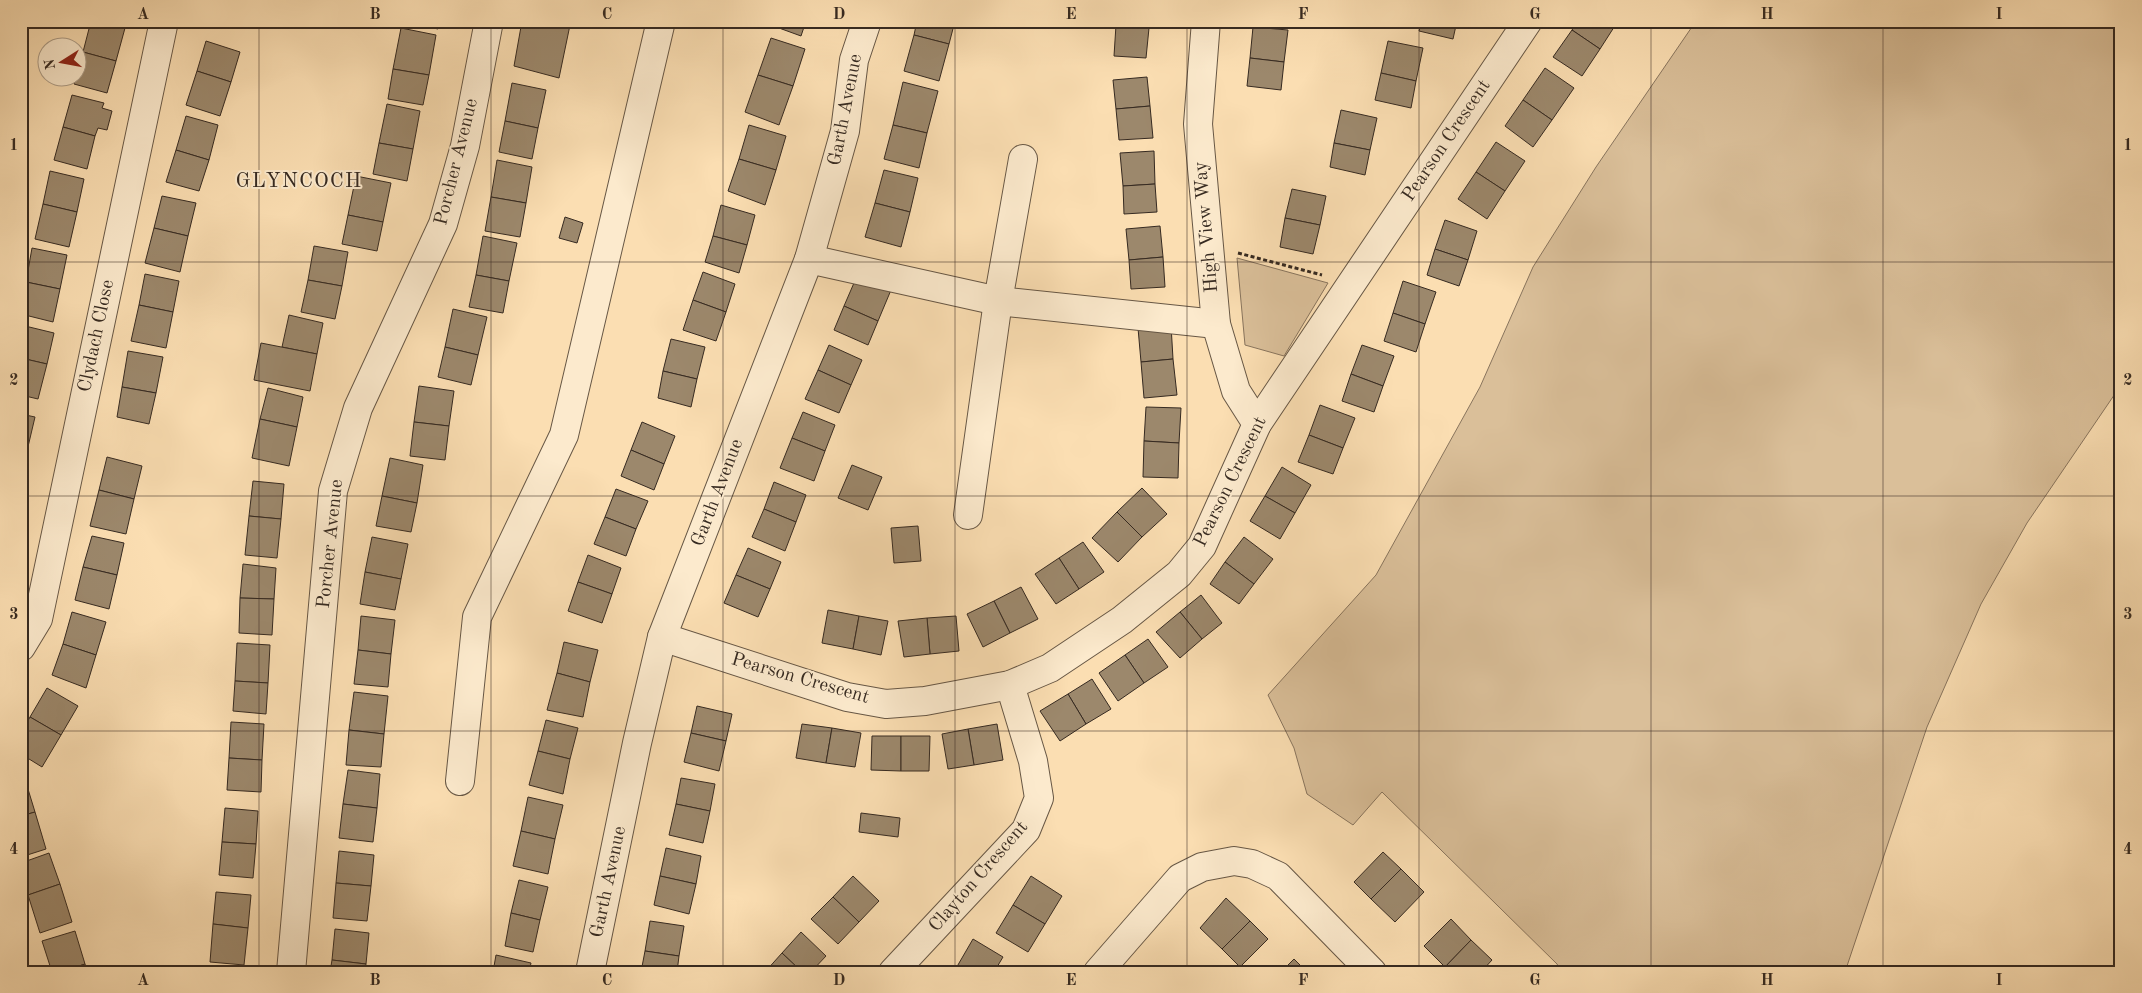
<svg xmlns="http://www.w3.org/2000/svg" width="2142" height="993" font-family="'Old Standard TT',serif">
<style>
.green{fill:#dabf99;stroke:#88745d}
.building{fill:#9c886c;stroke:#362a21}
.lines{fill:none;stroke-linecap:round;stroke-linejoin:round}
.minor-casing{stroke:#675745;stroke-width:30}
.path{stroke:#362a21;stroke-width:3;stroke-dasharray:4 2.5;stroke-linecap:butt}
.minor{stroke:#fceacd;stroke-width:28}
.grid{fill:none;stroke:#362a21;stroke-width:1;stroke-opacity:0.55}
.labels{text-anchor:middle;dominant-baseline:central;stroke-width:4;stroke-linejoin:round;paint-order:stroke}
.street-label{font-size:19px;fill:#362a21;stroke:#fceacd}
.quarter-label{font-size:21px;letter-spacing:1px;fill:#362a21;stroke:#fceacd}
.neatline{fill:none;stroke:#362a21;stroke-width:2}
.grid-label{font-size:16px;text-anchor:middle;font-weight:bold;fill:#362a21}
</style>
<rect width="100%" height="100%" fill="#fbdeb2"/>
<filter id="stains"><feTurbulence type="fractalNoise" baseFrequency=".004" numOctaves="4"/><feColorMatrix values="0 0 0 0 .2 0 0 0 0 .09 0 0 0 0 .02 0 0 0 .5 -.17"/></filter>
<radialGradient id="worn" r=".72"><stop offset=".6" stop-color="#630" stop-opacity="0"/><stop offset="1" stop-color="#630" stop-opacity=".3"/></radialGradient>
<g class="green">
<polygon points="1696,21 2121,21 2121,385 2027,523 1981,604 1927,727 1845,972 1796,972 1792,965 1789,972 1562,972 1557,964 1382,792 1353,825 1307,794 1294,748 1268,695 1376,575 1480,387 1533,267 1596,167"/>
<polygon points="1237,258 1328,283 1284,356 1245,345"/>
</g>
<g class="building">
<polygon points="91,21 101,21 125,28 116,61 83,52"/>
<polygon points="402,21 439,21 438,29"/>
<polygon points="522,21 568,21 570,25 559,78 514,66"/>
<polygon points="769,21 806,21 801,36 768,24"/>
<polygon points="917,21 955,21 949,44 914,35"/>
<polygon points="1117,21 1150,21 1149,28 1116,25"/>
<polygon points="1422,21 1457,21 1453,39 1419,31"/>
<polygon points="1578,21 1618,21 1600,49 1572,30"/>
<polygon points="1116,25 1149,28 1146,58 1114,56"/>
<polygon points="1253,27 1288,30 1284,62 1250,58"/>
<polygon points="401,28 436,35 429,75 393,69"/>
<polygon points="1572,30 1600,49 1582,76 1553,57"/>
<polygon points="914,35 949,44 939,81 904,71"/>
<polygon points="771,38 805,49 793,86 758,75"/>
<polygon points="206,41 240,52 231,82 197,71"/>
<polygon points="1388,41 1423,48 1416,81 1381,73"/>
<polygon points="83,52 116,61 107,93 74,84 76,78 78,78"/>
<polygon points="1250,58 1284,62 1281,90 1247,86"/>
<polygon points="1545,68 1574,88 1552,120 1523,100"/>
<polygon points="393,69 429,75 423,105 388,99"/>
<polygon points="197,71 231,82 220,116 186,105"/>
<polygon points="1381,73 1416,81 1411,108 1375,100"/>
<polygon points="758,75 793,86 779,125 745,112"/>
<polygon points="1147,77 1150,106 1116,109 1113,80"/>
<polygon points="903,82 938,91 927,133 893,125"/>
<polygon points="512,83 546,90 538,128 505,121"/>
<polygon points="72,95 104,103 102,108 112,111 107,130 98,128 95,136 63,127"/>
<polygon points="1523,100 1552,120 1533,147 1505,126"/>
<polygon points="387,104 420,111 413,149 379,143"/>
<polygon points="1150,106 1153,138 1119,140 1116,109"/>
<polygon points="1341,110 1377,118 1370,150 1334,143"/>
<polygon points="186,116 218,125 209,160 176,150"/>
<polygon points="505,121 538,128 532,159 499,152"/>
<polygon points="749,125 786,136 776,170 739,159"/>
<polygon points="893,125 927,133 919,168 884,159"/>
<polygon points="63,127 95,136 87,169 54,160"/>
<polygon points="1496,142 1525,161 1505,191 1476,172"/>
<polygon points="379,143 413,149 407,181 373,174"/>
<polygon points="1334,143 1370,150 1365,175 1330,167"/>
<polygon points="176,150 209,160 199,191 166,182"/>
<polygon points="1154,151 1155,184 1123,186 1120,153"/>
<polygon points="739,159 776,170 765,205 728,191"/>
<polygon points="497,160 532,167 526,203 491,197"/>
<polygon points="884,170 918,178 910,212 875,203"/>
<polygon points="50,171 84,179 77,212 43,204"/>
<polygon points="1476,172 1505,191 1487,219 1458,199"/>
<polygon points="356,176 391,183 383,222 348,215"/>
<polygon points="1155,184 1157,212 1124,214 1123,186"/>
<polygon points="1292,189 1326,196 1320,225 1285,218"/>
<polygon points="162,196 196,203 188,236 154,228"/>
<polygon points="491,197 526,203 520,237 485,231"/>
<polygon points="875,203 910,212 901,247 865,237"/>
<polygon points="43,204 77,212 69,247 35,239"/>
<polygon points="721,205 755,215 747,245 713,236"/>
<polygon points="348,215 383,222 377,251 342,244"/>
<polygon points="565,217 583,223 577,243 559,238"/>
<polygon points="1285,218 1320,225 1313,254 1280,247"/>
<polygon points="1445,220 1477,231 1468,260 1435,249"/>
<polygon points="1160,226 1163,257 1129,260 1126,229"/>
<polygon points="154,228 188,236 180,272 145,263"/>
<polygon points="483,236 517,243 509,281 476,275"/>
<polygon points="713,236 747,245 739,273 705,262"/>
<polygon points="314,246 348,252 342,286 308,280"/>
<polygon points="32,248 67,255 60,289 26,282"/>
<polygon points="1435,249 1468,260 1459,286 1427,275"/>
<polygon points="1163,257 1165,287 1131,289 1129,260"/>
<polygon points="703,272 735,284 726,312 693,300"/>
<polygon points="145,274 179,281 173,312 139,305"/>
<polygon points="476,275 509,281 503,313 469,307"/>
<polygon points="857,276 891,290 878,321 844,306"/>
<polygon points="308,280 342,286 335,319 301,312"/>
<polygon points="1403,281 1436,292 1425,324 1393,313"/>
<polygon points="26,282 60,289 53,322 21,314 21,302"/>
<polygon points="693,300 726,312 716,341 683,330"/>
<polygon points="139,305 173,312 166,348 131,341"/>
<polygon points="844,306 878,321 868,345 834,330"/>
<polygon points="453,309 487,317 478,355 445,347"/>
<polygon points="1393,313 1425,324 1416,352 1384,341"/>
<polygon points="289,315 323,323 317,354 282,347"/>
<polygon points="21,325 54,333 47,364 21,358"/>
<polygon points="1171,325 1173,359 1141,362 1138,328"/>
<polygon points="671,339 705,347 697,379 663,371"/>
<polygon points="261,343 317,354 310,391 254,380"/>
<polygon points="829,345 862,360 851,385 818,370"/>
<polygon points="1362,345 1394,356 1383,386 1351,374"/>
<polygon points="445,347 478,355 471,385 438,377"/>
<polygon points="128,351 163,357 156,393 122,387"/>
<polygon points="21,358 47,364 38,399 21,395"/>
<polygon points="1173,359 1177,395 1144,398 1141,362"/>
<polygon points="818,370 851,385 839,413 805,399"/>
<polygon points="663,371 697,379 691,407 658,398"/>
<polygon points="1351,374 1383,386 1374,412 1342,401"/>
<polygon points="419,386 454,391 449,426 414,422"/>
<polygon points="122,387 156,393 149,424 117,417"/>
<polygon points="268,388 303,397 297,427 260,419"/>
<polygon points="1320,405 1355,418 1343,448 1309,435"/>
<polygon points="1146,407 1181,408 1179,443 1144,441"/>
<polygon points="803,412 835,425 825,451 792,438"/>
<polygon points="21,414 35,417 27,451 21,450"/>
<polygon points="260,419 297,427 289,466 252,458"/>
<polygon points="414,422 449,426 445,460 410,456"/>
<polygon points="642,422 675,436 664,464 631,450"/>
<polygon points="1309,435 1343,448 1333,474 1298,462"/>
<polygon points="792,438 825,451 814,481 780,468"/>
<polygon points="1144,441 1179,443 1178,478 1143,477"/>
<polygon points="21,450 27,451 21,476"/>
<polygon points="631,450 664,464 654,490 621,476"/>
<polygon points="107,457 142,466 134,499 99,490"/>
<polygon points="390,458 423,465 417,503 382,496"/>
<polygon points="852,465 882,477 868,510 838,498"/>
<polygon points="1282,467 1311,485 1295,513 1265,496"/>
<polygon points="253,481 284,484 281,519 249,516"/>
<polygon points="774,482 806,495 796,522 764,509"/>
<polygon points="1142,488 1167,514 1142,537 1117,512"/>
<polygon points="616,489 648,501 636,529 605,517"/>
<polygon points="99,490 134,499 126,534 90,526"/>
<polygon points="382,496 417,503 411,532 376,526"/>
<polygon points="1265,496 1295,513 1280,539 1250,521"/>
<polygon points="764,509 796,522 785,551 752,537"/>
<polygon points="1117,512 1142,537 1118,562 1092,538"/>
<polygon points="249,516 281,519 277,558 245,555"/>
<polygon points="605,517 636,529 626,556 594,544"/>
<polygon points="918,526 921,561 894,563 891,528"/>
<polygon points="92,536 124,543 117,575 83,567"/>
<polygon points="372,537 408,544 401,579 365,572"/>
<polygon points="1244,537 1273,559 1254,584 1225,562"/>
<polygon points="1083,542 1104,572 1079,589 1059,558"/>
<polygon points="748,548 781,562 770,589 736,575"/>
<polygon points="588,555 621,568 612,594 578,582"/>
<polygon points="1059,558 1079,589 1056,604 1035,574"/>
<polygon points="1225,562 1254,584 1239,604 1210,584"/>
<polygon points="243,564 276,568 274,599 240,598"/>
<polygon points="83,567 117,575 109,609 75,600"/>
<polygon points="365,572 401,579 395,610 360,604"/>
<polygon points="736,575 770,589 758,617 724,603"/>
<polygon points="578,582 612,594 602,623 568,611"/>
<polygon points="1021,587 1038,619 1010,633 994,601"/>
<polygon points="1201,595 1222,623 1202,639 1180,612"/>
<polygon points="240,598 274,599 272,635 239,633"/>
<polygon points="994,601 1010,633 983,647 967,614"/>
<polygon points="828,610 859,616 853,649 822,643"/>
<polygon points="72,612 106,622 96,655 63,644"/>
<polygon points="1180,612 1202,639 1180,658 1156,632"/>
<polygon points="361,616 395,620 391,654 358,650"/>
<polygon points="859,616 888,621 881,655 853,649"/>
<polygon points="956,616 959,651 930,654 927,618"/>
<polygon points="927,618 930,654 904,657 898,621"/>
<polygon points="1148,639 1168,667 1144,683 1125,655"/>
<polygon points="564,642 598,650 590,682 557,673"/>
<polygon points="237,643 270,645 268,683 235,681"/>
<polygon points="63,644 96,655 86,688 52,675"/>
<polygon points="358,650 391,654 388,687 354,684"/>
<polygon points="1125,655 1144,683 1118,701 1099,673"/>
<polygon points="557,673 590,682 583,717 547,710"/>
<polygon points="1092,679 1111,709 1086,724 1068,694"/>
<polygon points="235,681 268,683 266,714 233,711"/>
<polygon points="47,688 78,706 61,735 30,717"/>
<polygon points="354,692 388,696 384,734 349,730"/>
<polygon points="1068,694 1086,724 1060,741 1040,711"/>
<polygon points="697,706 732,714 726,741 691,733"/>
<polygon points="30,717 61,735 42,767 21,754 21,733"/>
<polygon points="546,720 578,728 570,759 538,751"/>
<polygon points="231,722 264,724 262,760 229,758"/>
<polygon points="802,724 832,728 826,763 796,758"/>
<polygon points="997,724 1003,760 974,765 968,729"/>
<polygon points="832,728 861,733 855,767 826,763"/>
<polygon points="968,729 974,765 948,769 942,734"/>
<polygon points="349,730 384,734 381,767 346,765"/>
<polygon points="691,733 726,741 719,771 684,762"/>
<polygon points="872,736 901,736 901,771 871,770"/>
<polygon points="901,736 930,736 929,771 901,771"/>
<polygon points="538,751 570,759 563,794 529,785"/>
<polygon points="229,758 262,760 261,792 227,790"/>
<polygon points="348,770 380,774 377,808 343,804"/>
<polygon points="24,776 35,812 21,816 21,777"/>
<polygon points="681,778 715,784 710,811 676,804"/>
<polygon points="528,797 563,805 555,839 521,831"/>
<polygon points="343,804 377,808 373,842 339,838"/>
<polygon points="676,804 710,811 703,843 669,835"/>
<polygon points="225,808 258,811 256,844 222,842"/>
<polygon points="35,812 46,849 21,857 21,816"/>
<polygon points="861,813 900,818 898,837 859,832"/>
<polygon points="521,831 555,839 548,874 513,866"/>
<polygon points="222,842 256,844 253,878 219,875"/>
<polygon points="666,848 701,856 696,884 660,876"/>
<polygon points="339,851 374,855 371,886 336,883"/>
<polygon points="1383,852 1401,869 1371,899 1354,882"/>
<polygon points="49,853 60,884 28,895 21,875 21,863"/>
<polygon points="1401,869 1424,892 1395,922 1371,899"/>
<polygon points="660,876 696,884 689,914 654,905"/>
<polygon points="853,876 879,901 859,922 833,897"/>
<polygon points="1031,876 1062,896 1045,924 1013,905"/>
<polygon points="519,880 548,887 540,920 511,913"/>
<polygon points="336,883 371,886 367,921 333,918"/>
<polygon points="60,884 72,922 40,933 28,895"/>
<polygon points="216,892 251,895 248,928 213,924"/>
<polygon points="833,897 859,922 838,944 811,919"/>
<polygon points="1226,898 1250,921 1222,949 1200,928"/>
<polygon points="1013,905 1045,924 1028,952 996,933"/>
<polygon points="511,913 540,920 533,952 505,946"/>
<polygon points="1451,919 1471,940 1445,967 1424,946"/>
<polygon points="650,921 684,926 679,956 645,951"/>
<polygon points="1250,921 1268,939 1240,967 1222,949"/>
<polygon points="213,924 248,928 244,965 210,962"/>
<polygon points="335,929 369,933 366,964 332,960"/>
<polygon points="75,931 85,964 61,972 52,972 42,941"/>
<polygon points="801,932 826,956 811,972 802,972 782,953"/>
<polygon points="973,939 1003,957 994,972 958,972 955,970"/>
<polygon points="1471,940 1492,960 1481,972 1450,972 1445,967"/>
<polygon points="645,951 679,956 677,972 641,972"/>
<polygon points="782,953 802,972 765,972"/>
<polygon points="496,955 531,963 529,972 493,972"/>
<polygon points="1294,959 1307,972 1281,972"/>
<polygon points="332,960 366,964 365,972 330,972"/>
<polygon points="85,964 88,972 61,972"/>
</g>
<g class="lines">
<g class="minor-casing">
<g id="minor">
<polyline points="1206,21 1198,124 1216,324 1236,391 1257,424"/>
<polyline points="809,259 998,301 1216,324"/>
<polyline points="968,515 998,301 1023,159"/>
<polyline points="662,637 847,697 886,704 925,701 1010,685 1050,668 1122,620 1179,574 1202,546 1257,424 1528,21"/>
<polyline points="21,647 38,619 164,21"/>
<polyline points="460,781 477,617 564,435 661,21"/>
<polyline points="291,972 333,491 358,408 443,224 465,146 489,21"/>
<polyline points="590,972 637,743 662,637 809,259 845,131 854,60 867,21"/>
<polyline points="893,972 1026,830 1039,798 1033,761 1010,685"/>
<polyline points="1098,972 1180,878 1202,867 1234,861 1252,864 1278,876 1372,972"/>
</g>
</g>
<polyline class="path" points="1238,253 1322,275"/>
<use href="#minor" class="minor"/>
</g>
<path class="grid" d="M259,21V972M491,21V972M723,21V972M955,21V972M1187,21V972M1419,21V972M1651,21V972M1883,21V972M21,262H2121M21,496H2121M21,731H2121"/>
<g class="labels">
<g class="street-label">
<text transform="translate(846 110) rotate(-79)">Garth Avenue</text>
<text transform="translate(1447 141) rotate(-56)">Pearson Crescent</text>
<text transform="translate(457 162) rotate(-76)">Porcher Avenue</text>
<text transform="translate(1207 227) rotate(-95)">High View Way</text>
<text transform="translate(97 336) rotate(-78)">Clydach Close</text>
<text transform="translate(1231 482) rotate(-64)">Pearson Crescent</text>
<text transform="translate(718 493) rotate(-69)">Garth Avenue</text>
<text transform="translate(331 544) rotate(-84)">Porcher Avenue</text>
<text transform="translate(800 679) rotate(16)">Pearson Crescent</text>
<text transform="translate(979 877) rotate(-49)">Clayton Crescent</text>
<text transform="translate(609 882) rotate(-78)">Garth Avenue</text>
</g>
<g class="quarter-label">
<text x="299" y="181">GLYNCOCH</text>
</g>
</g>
<rect width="2142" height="993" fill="none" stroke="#fbdeb2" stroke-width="55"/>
<g transform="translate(62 62) rotate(259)"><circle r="24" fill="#fceacd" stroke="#ad9d88"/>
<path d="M0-4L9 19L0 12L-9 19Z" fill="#8f2418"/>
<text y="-8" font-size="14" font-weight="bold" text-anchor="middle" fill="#362a21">N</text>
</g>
<rect x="28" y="28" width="2086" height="938" class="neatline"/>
<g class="grid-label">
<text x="143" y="19">A</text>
<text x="375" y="19">B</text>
<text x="607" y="19">C</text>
<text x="839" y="19">D</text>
<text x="1071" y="19">E</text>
<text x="1303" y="19">F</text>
<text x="1535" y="19">G</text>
<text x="1767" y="19">H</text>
<text x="1999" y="19">I</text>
<text x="14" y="150">1</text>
<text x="2128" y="150">1</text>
<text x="14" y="385">2</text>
<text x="2128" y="385">2</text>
<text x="14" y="619">3</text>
<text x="2128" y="619">3</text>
<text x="14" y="854">4</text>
<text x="2128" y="854">4</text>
<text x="143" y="985">A</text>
<text x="375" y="985">B</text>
<text x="607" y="985">C</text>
<text x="839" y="985">D</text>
<text x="1071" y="985">E</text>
<text x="1303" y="985">F</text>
<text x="1535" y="985">G</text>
<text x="1767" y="985">H</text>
<text x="1999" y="985">I</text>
</g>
<rect width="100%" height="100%" filter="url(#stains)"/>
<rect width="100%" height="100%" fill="url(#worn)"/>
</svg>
